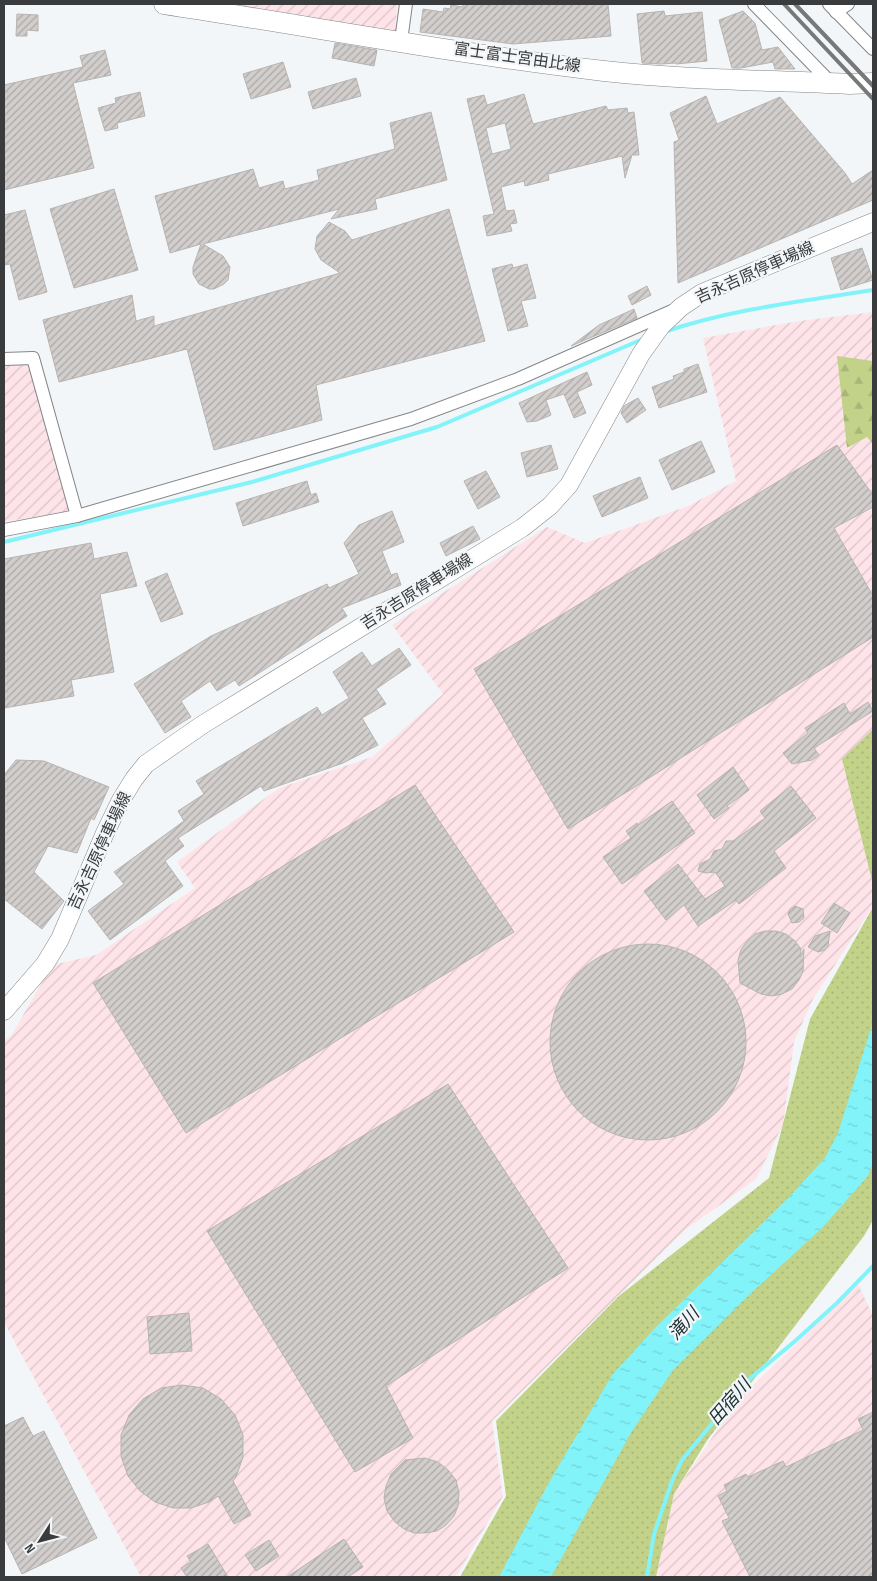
<svg xmlns="http://www.w3.org/2000/svg" width="877" height="1581" font-family="'Sofia Sans Condensed','Noto Sans JP',sans-serif">
<style>
.industrial{fill:url(#industrial-furrows)}
.grass{fill:url(#grass-dots)}
.forest{fill:url(#forest-firs)}
.water{fill:url(#water-ripples)}
.lines{fill:none;stroke-linecap:round;stroke-linejoin:round}
.stream{stroke:#83f3fa;stroke-width:4}
.building{fill:url(#building-hatch);stroke:#b7b4b2;fill-rule:evenodd}
.street-casing{stroke:#848688;stroke-width:14}
.secondary-casing{stroke:#848688;stroke-width:19}
.primary-casing{stroke:#848688;stroke-width:21}
.street{stroke:#fff;stroke-width:12}
.secondary{stroke:#fff;stroke-width:18}
.primary{stroke:#fff;stroke-width:20}
.rail{stroke:#767879;stroke-width:4}
.labels{text-anchor:middle;dominant-baseline:central;stroke-width:4.5;stroke-linejoin:round;paint-order:stroke}
.street-label{font-size:16px;fill:#3a3b3c;stroke:#f3f6f8}
.water-label{font-size:18px;font-style:italic;fill:#1a2e30;stroke:#f3f6f8}
</style>
<defs>
<pattern id="industrial-furrows" width="10" height="10" patternUnits="userSpaceOnUse" patternTransform="scale(1.25)"><rect width="10" height="10" fill="#fee4e9"/><path d="M-1 1l2-2M0 10L10 0M9 11l2-2" fill="none" stroke="#dac4c9"/></pattern>
<pattern id="grass-dots" width="8" height="8" patternUnits="userSpaceOnUse" patternTransform="scale(1.25)"><rect width="8" height="8" fill="#c2d289"/><path d="M2 2h.1M6 6h.1" fill="none" stroke="#a7b577" stroke-width="1.8" stroke-linecap="round"/></pattern>
<pattern id="forest-firs" width="22" height="20" patternUnits="userSpaceOnUse" patternTransform="scale(1.25)"><rect width="22" height="20" fill="#c2d289"/><path d="M5 1l3.5 6h-7zM16 11l3.5 6h-7z" fill="#a7b577"/></pattern>
<pattern id="water-ripples" width="26" height="14" patternUnits="userSpaceOnUse" patternTransform="scale(1.25)"><rect width="26" height="14" fill="#83f3fa"/><path d="M2 4q2-2 4 0t4 0M15 11q2-2 4 0t4 0" fill="none" stroke="#72d1d7"/></pattern>
<pattern id="building-hatch" width="6" height="6" patternUnits="userSpaceOnUse" patternTransform="scale(1.25)"><rect width="6" height="6" fill="#d1cecc"/><path d="M-1 1l2-2M0 6l6-6M5 7l2-2" fill="none" stroke="#aba8a7"/></pattern>
</defs>
<rect width="100%" height="100%" fill="#f3f6f8"/>
<g class="industrial">
<polygon points="240,4 397,4 396,31 240,7"/>
<polygon points="873,312 873,734 844,768 873,885 873,906 813,999 794,1042 783,1125 756,1179 685,1230 492,1421 503,1496 456,1577 141,1577 4,1322 4,1041 11,1036 52,965 96,955 195,888 177,862 279,788 372,757 443,694 392,625 547,527 585,543 688,506 736,481 703,338 799,321"/>
<polygon points="4,358 33,358 75,510 4,522"/>
<polygon points="858,1284 873,1316 873,1577 656,1577 674,1494 736,1402"/>
</g>
<g class="grass">
<polygon points="873,729 873,885 842,759"/>
<polygon points="873,907 873,1220 864,1236 708,1439 674,1494 656,1577 460,1577 506,1496 496,1421 619,1296 769,1178 810,1019"/>
</g>
<polygon class="forest" points="837,356 873,361 873,444 867,437 847,448"/>
<polygon class="water" points="873,1022 873,1162 868,1176 822,1228 747,1297 673,1370 632,1431 551,1577 499,1577 548,1484 612,1375 656,1327 787,1199 825,1158 838,1133"/>
<g class="lines">
<g class="stream">
<path d="M664,332C732,309 803,301 873,290"/>
<polyline points="4,542 252,482 437,427 643,339"/>
<polyline points="647,1577 654,1534 672,1481 682,1460 747,1381 794,1342 837,1303 873,1266"/>
</g>
</g>
<g class="building">
<polygon points="463,4 608,4 611,36 513,44 420,32 423,9 443,12 444,8 450,9 451,5 463,7"/>
<polygon points="664,11 665,16 702,12 707,61 676,64 676,63 660,64 642,63 637,14"/>
<polygon points="743,11 755,23 762,50 778,47 795,69 775,69 773,62 741,68 732,68 719,20"/>
<polygon points="17,14 38,15 38,31 27,30 27,36 16,36"/>
<polygon points="335,43 377,50 374,66 332,58"/>
<polygon points="105,50 111,75 73,83 94,168 4,190 4,85 83,67 80,56"/>
<polygon points="283,62 291,87 251,99 243,74"/>
<polygon points="356,78 361,96 313,109 308,92"/>
<polygon points="140,92 145,116 117,123 118,128 105,131 98,108 116,103 115,98"/>
<path d="M524,94L533,124L606,106L608,110L627,108L628,113L634,112L639,155H632L625,178L622,156L548,174L549,180L525,186L524,181L501,187L506,211L514,210L517,223L510,224L512,231L487,236L483,216L494,214L467,99L484,95L487,105ZM505,123L511,149L492,154L486,128Z"/>
<polygon points="706,96 717,124 780,97 845,173 852,184 873,170 873,200 678,283 674,142 679,140 670,113"/>
<polygon points="431,112 447,180 375,199 377,209 331,219 339,209 203,244 223,256 230,267 228,280 224,284 214,289 209,289 199,284 193,274 193,267 201,244 170,253 155,196 253,169 259,188 283,181 285,189 319,180 317,170 395,149 390,123"/>
<polygon points="114,189 138,270 74,288 50,209"/>
<polygon points="449,209 485,341 316,385 322,420 214,450 187,349 59,382 43,320 132,295 136,321 154,316 154,326 340,273 321,260 315,249 317,236 329,222 345,231 352,240"/>
<polygon points="25,210 47,292 19,300 10,264 4,265 4,215"/>
<polygon points="862,248 873,280 841,290 831,258"/>
<polygon points="512,264 513,268 527,264 536,298 521,301 528,326 508,331 492,269"/>
<polygon points="647,286 651,295 632,305 628,296"/>
<polygon points="634,309 637,318 571,346 599,325"/>
<polygon points="698,364 707,392 659,408 652,387 674,379 673,376 684,372 684,369"/>
<polygon points="587,372 592,385 577,392 586,413 574,418 564,394 546,400 551,415 537,421 527,422 519,403"/>
<polygon points="638,398 646,410 627,423 621,413 624,406"/>
<polygon points="701,441 715,472 672,490 659,460"/>
<polygon points="551,445 558,469 527,477 521,453"/>
<polygon points="837,445 873,495 873,507 834,528 873,596 873,637 568,829 474,669"/>
<polygon points="486,471 500,497 478,509 464,481"/>
<polygon points="640,477 648,498 602,517 593,496"/>
<polygon points="307,481 311,495 316,493 319,502 243,526 236,503"/>
<polygon points="392,511 404,542 382,551 391,575 397,573 401,585 342,608 347,616 239,686 235,680 217,691 210,681 181,701 191,717 165,733 134,684 211,636 327,584 329,588 359,574 344,543 359,525"/>
<polygon points="473,526 480,539 446,556 440,543"/>
<polygon points="91,543 94,559 127,552 137,586 100,594 114,672 71,680 74,696 4,708 4,559"/>
<polygon points="167,573 183,614 161,622 145,582"/>
<polygon points="399,648 411,665 376,689 386,704 362,718 378,745 343,763 264,791 261,786 178,838 184,846 165,861 183,886 110,940 88,911 124,884 114,872 184,821 178,811 204,794 196,781 317,707 322,715 349,698 333,672 362,652 372,666"/>
<polygon points="868,702 873,711 814,748 819,755 812,760 792,764 783,753 808,733 805,728 844,703 850,714"/>
<polygon points="16,760 44,761 109,787 94,820 91,818 77,853 48,846 34,872 64,901 42,929 4,899 4,775"/>
<polygon points="733,767 749,790 727,806 729,808 714,819 697,795"/>
<polygon points="415,785 514,932 186,1133 93,983"/>
<polygon points="791,786 816,818 774,851 786,868 739,904 736,900 698,926 684,905 666,920 644,891 678,864 705,899 725,886 715,872 706,873 698,871 700,864 710,859 714,851 722,849 726,841 733,841 765,818 760,811"/>
<polygon points="672,801 695,833 622,884 603,857 631,838 626,831 637,823 638,825"/>
<polygon points="834,903 850,913 837,933 821,923"/>
<polygon points="795,906 803,909 804,918 799,922 792,923 788,914 790,909"/>
<polygon points="765,931 776,931 786,934 795,941 801,949 800,957 804,949 803,971 799,980 792,989 782,994 772,996 761,994 740,983 738,960 741,950 747,941 755,934"/>
<polygon points="830,931 828,946 825,950 818,952 808,947 815,936"/>
<circle cx="648" cy="1042" r="98"/>
<polygon points="448,1084 568,1268 386,1386 413,1438 355,1472 207,1231"/>
<polygon points="189,1313 192,1351 150,1354 147,1317"/>
<polygon points="182,1385 203,1388 221,1399 235,1415 243,1435 243,1457 236,1477 233,1481 251,1515 234,1524 218,1496 209,1502 191,1508 173,1508 155,1502 140,1491 128,1476 121,1456 121,1435 129,1415 143,1399 161,1388"/>
<polygon points="873,1412 873,1577 750,1577 722,1521 729,1518 718,1496 727,1491 724,1485 746,1474 748,1477 783,1461 786,1467 863,1430 858,1419"/>
<polygon points="23,1417 33,1436 44,1431 97,1538 22,1574 4,1537 4,1426"/>
<polygon points="425,1458 438,1462 448,1470 456,1480 459,1493 458,1506 454,1516 446,1525 437,1531 425,1533 414,1533 404,1529 395,1522 387,1511 384,1498 386,1486 391,1474 405,1460"/>
<polygon points="344,1539 363,1567 348,1577 287,1577"/>
<polygon points="269,1540 279,1556 256,1571 245,1555"/>
<polygon points="208,1544 228,1577 187,1577 181,1568 191,1562 187,1556"/>
</g>
<g class="lines">
<g class="street-casing">
<g id="street">
<polyline points="754,4 832,84"/>
<polyline points="829,4 873,49"/>
<polyline points="836,12 848,4"/>
<polyline points="401,41 406,4"/>
<polyline points="4,359 33,358 77,516"/>
<polyline points="4,530 77,516 411,419 518,379 672,311"/>
</g>
</g>
<g class="secondary-casing">
<polyline id="secondary" points="4,1011 45,964 60,939 105,833 121,800 134,779 146,764 202,725 522,528 550,506 569,485 641,354 661,326 681,307 702,293 873,222"/>
</g>
<g class="primary-casing">
<path id="primary" d="M164,4C310,26 457,54 604,71C685,80 767,80 849,84L873,83"/>
</g>
<use href="#street" class="street"/>
<use href="#secondary" class="secondary"/>
<use href="#primary" class="primary"/>
<g class="rail">
<polyline points="784,4 873,99"/>
<polyline points="795,4 873,86"/>
</g>
</g>
<g class="labels">
<g class="street-label">
<text transform="translate(517 58) rotate(8)">富士富士宮由比線</text>
<text transform="translate(755 273) rotate(-24)">吉永吉原停車場線</text>
<text transform="translate(417 592) rotate(-32)">吉永吉原停車場線</text>
<text transform="translate(100 851) rotate(-65)">吉永吉原停車場線</text>
</g>
<g class="water-label">
<text transform="translate(684 1324) rotate(-48)">滝川</text>
<text transform="translate(730 1402) rotate(-49)">田宿川</text>
</g>
</g>
<rect width="877" height="1581" fill="none" stroke="#3a3b3c" stroke-width="10"/>
<g transform="translate(40 1541) rotate(234)" stroke="#f3f6f8" stroke-width="4" paint-order="stroke">
<path d="M0-4L9 19L0 12L-9 19Z" fill="#3a3b3c"/>
<text y="-8" font-size="14" font-weight="bold" text-anchor="middle" fill="#3a3b3c">N</text>
</g>
</svg>
